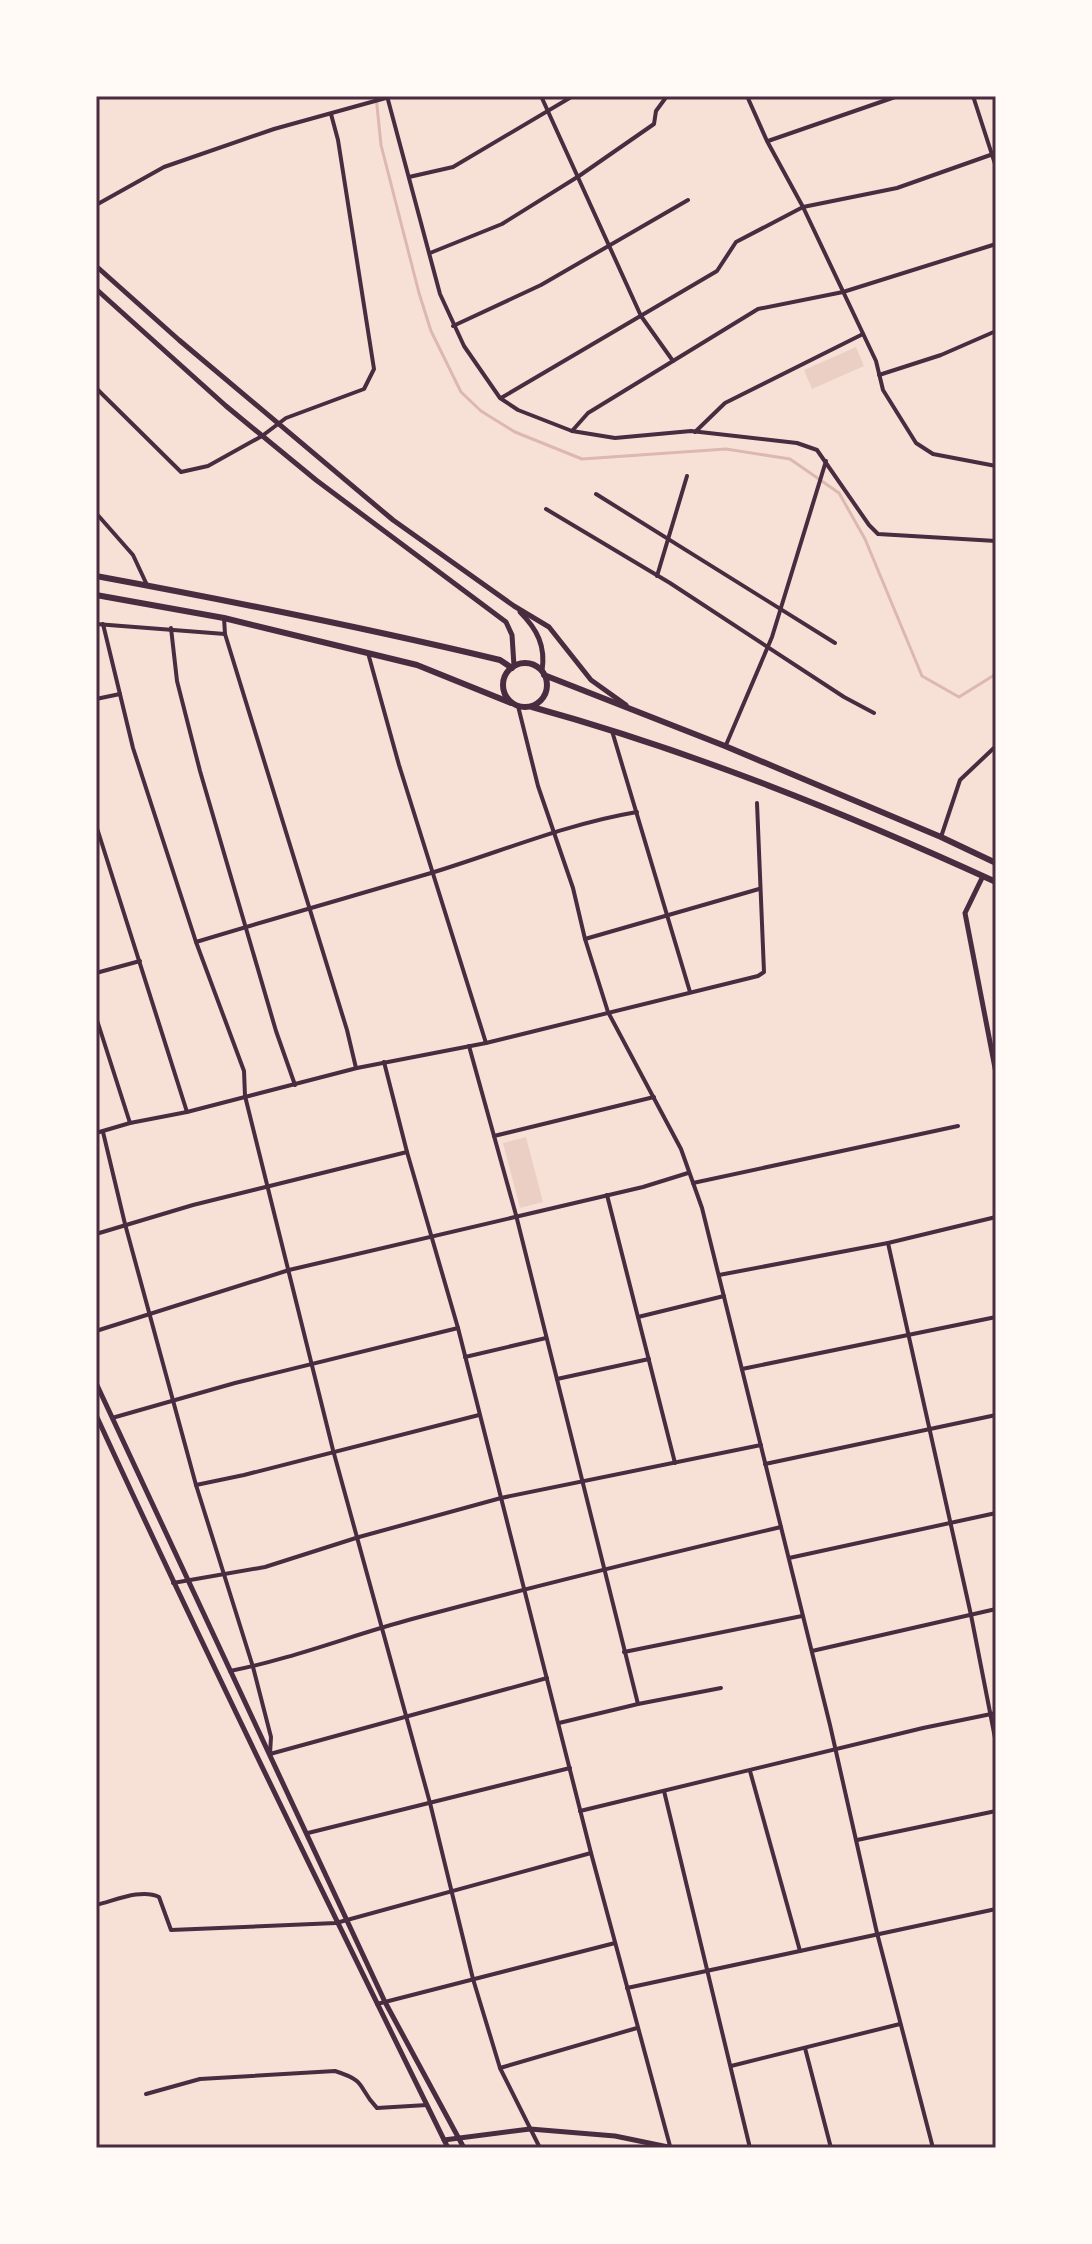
<svg xmlns="http://www.w3.org/2000/svg" width="1092" height="2244" font-family="Literata,serif">
<style>
.green{fill:#ebcfc5}
.lines{fill:none;stroke-linecap:round;stroke-linejoin:round}
.stream{stroke:#dcb8b0;stroke-width:3}
.minor{stroke:#4a2c40;stroke-width:4}
.tertiary{stroke:#4a2c40;stroke-width:5}
.secondary{stroke:#4a2c40;stroke-width:5}
.trunk{stroke:#4a2c40;stroke-width:6}
.neatline{fill:none;stroke:#4a2c40;stroke-width:3}
</style>
<rect width="100%" height="100%" fill="#f7e1d7"/>
<g class="green">
<polygon points="856,347 864,366 812,389 804,370"/>
<polygon points="526,1137 543,1202 520,1208 503,1143"/>
</g>
<g class="lines">
<polyline class="stream" points="376,96 381,145 419,293 431,331 461,392 481,411 515,432 582,459 726,449 790,459 839,493 865,539 922,676 959,697 996,674"/>
<g class="minor">
<polyline points="387,96 440,294 464,346 500,398 518,410 572,431 615,438 691,431 797,443 817,450 869,525 878,534 996,541"/>
<polyline points="541,96 641,316 673,361"/>
<polyline points="747,96 767,141 803,207 876,361 883,390 916,443 933,454 996,466"/>
<polyline points="973,96 996,167"/>
<polyline points="768,141 898,96"/>
<polyline points="409,177 453,167 573,96"/>
<polyline points="96,205 164,167 274,129 393,96"/>
<polyline points="430,253 502,224 579,176 654,124 656,111 667,96"/>
<polyline points="453,326 541,285 688,200"/>
<polyline points="879,375 941,355 996,331"/>
<polyline points="96,388 181,472 208,466 262,436 286,418 364,389 374,369 338,140 331,114"/>
<polyline points="501,398 717,271 736,242 803,207 897,188 996,153"/>
<polyline points="572,431 588,413 758,309 843,292 996,244"/>
<polyline points="695,432 725,403 863,334"/>
<polyline points="596,494 835,643"/>
<polyline points="546,509 670,583 844,697 874,713"/>
<polyline points="96,513 133,555 147,585"/>
<polyline points="657,576 687,476"/>
<polyline points="224,618 225,634 347,1030 356,1068"/>
<polyline points="96,624 225,634"/>
<polyline points="103,624 133,748 196,942 244,1071 245,1096 333,1450 430,1803 473,1979 500,2068 540,2148"/>
<polyline points="171,628 177,681 200,771 276,1031 295,1085"/>
<polyline points="368,653 399,765 486,1043"/>
<polyline points="96,699 120,694"/>
<polyline points="518,706 538,786 573,888 585,939 608,1012 681,1149 702,1208 830,1725 877,1933 933,2148"/>
<polyline points="612,731 690,992"/>
<polyline points="726,745 772,637 826,461"/>
<polyline points="96,825 187,1112"/>
<polyline points="941,837 960,780 996,746"/>
<polyline points="585,939 759,889"/>
<path d="M196,942C275,918 353,896 431,873C500,852 566,824 637,812"/>
<polyline points="96,973 140,961"/>
<polyline points="96,1017 130,1123"/>
<polyline points="469,1046 516,1215 638,1704"/>
<polyline points="384,1062 407,1152 458,1328 591,1853 670,2146"/>
<polyline points="103,1132 125,1224 196,1485 253,1667 271,1737 270,1754 547,1678"/>
<polyline points="96,1133 130,1123 187,1112 357,1068 486,1043 758,976 764,972 757,803"/>
<polyline points="494,1136 654,1097"/>
<polyline points="693,1183 958,1126"/>
<polyline points="607,1195 675,1463"/>
<polyline points="96,1234 193,1205 407,1152"/>
<polyline points="888,1243 971,1615 996,1743"/>
<polyline points="719,1275 888,1243 996,1217"/>
<polyline points="638,1317 724,1296"/>
<polyline points="96,1331 289,1270 643,1187 688,1173"/>
<polyline points="465,1357 546,1338"/>
<polyline points="742,1369 996,1317"/>
<polyline points="557,1379 649,1359"/>
<polyline points="112,1418 235,1383 458,1328"/>
<polyline points="765,1464 996,1415"/>
<polyline points="196,1485 244,1475 479,1415"/>
<polyline points="789,1558 996,1513"/>
<polyline points="173,1583 265,1567 359,1537 501,1498 761,1445"/>
<polyline points="812,1651 996,1609"/>
<polyline points="624,1652 802,1616"/>
<path d="M230,1671C292,1659 352,1635 412,1619C535,1586 658,1556 781,1527"/>
<polyline points="559,1723 638,1704 721,1688"/>
<polyline points="750,1771 800,1951"/>
<polyline points="664,1791 750,2148"/>
<polyline points="580,1811 923,1728 996,1713"/>
<polyline points="308,1833 570,1768"/>
<polyline points="857,1840 996,1811"/>
<path d="M96,1905C114,1901 141,1888 159,1897L171,1930L336,1923L591,1853"/>
<polyline points="627,1988 996,1909"/>
<polyline points="377,2004 615,1943"/>
<polyline points="805,2048 831,2148"/>
<polyline points="731,2066 900,2024"/>
<polyline points="500,2068 637,2028"/>
<path d="M146,2094L200,2079L335,2071C369,2082 356,2086 377,2108L427,2105"/>
</g>
<g class="tertiary">
<polyline points="983,876 965,913 996,1073"/>
<polyline points="96,1383 385,2002 464,2148"/>
<path d="M96,1415C209,1661 329,1905 448,2148"/>
<polyline points="444,2140 530,2129 615,2136 673,2148"/>
</g>
<g class="secondary">
<polyline points="96,266 179,340 393,520 514,606 549,627 591,680 626,705"/>
<polyline points="96,289 226,406 316,480 506,622 512,635 514,666"/>
<path d="M520,612C537,629 546,646 542,671"/>
</g>
<g class="trunk">
<path d="M96,576C231,601 366,628 500,660L512,668"/>
<polyline points="96,595 224,618 417,665 511,703"/>
<circle cx="525" cy="685" r="22"/>
<polyline points="544,675 725,746 941,837 996,863"/>
<path d="M532,707C692,751 845,813 996,882"/>
</g>
</g>
<rect width="1092" height="2244" fill="none" stroke="#fffaf5" stroke-width="196"/>
<rect x="98" y="98" width="896" height="2048" class="neatline"/>
</svg>
